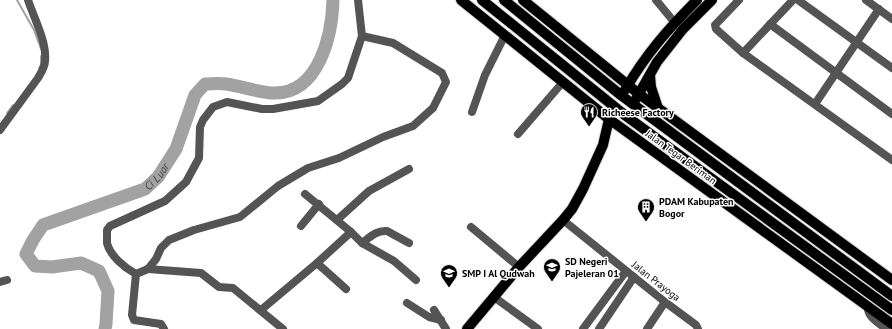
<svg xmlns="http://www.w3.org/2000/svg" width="892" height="329" font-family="'PT Sans',sans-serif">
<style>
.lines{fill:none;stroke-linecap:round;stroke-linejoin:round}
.stream{stroke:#a2a2a2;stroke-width:2}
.river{stroke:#a2a2a2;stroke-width:13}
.major-casing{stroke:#dbdbdb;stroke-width:12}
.minor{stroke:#545454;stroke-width:8}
.major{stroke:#000;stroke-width:10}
.labels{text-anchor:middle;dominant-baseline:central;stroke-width:3;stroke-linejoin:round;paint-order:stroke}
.poi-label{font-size:10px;font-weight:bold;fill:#000;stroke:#fff;text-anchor:start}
.street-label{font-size:10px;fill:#000;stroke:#fff}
.water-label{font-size:11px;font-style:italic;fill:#434343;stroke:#fff}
</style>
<rect width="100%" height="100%" fill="#fff"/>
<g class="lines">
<g class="stream">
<polyline points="17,0 34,30 41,49"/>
<polyline points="39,69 41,64 41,56"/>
<polyline points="7,113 13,105"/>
</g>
<path class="river" id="s1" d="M105,329L106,324L108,291L99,271L81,263L52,267L35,266L26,254L33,240L43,225L145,189L158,177L176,149L195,95L205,84C212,84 219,83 226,84C241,86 260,93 274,93C319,94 332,35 333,0"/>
<g class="major-casing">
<g id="major">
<polyline points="461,0 609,119 892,324"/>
<polyline points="482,0 626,116 892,310"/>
<polyline points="504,0 622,96 892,296"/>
<polyline points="523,0 639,94 892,280"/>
<polyline points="650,75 651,87 658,108"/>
<path d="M625,90C646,54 668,29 697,0"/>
<polyline points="636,99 657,62 683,29 712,0"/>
<polyline points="467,329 519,267 563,220 572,209 583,189 603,145 609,119 611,114"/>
</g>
</g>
<g class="minor">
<polyline points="656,0 675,23"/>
<polyline points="739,0 715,25 716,29 743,53 892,160"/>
<polyline points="798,0 892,68"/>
<polyline points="866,0 892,19"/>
<polyline points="770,24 892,114"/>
<polyline points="743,53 793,0"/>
<polyline points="815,104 879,9"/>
<polyline points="472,112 485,75 505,35"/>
<path d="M0,130L38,78C41,73 45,67 45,61C47,42 34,18 28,0"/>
<polyline points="518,134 563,82"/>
<polyline points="305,194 351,232 362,243 394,261 416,280"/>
<polyline points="337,220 369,191 409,169"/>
<polyline points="563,220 665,302 696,325 698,329"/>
<polyline points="301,226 319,204"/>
<polyline points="471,227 519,267"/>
<path d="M362,243C370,237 377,230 387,231L409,243"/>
<polyline points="317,263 346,289"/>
<polyline points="148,269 201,273 219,287 233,288 283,329"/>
<path d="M136,274C125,268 110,256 107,243C107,239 107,234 107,230L110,226L165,201L186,182L199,158L200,127L203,120L213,107L227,102L262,109H273L318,101L342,84L348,78L362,36"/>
<polyline points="0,282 7,280"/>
<polyline points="494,297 538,329"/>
<polyline points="407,303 429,317 441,320"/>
<path d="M868,307C867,317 879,323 886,329"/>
<polyline points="261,310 317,263 351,232"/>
<polyline points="434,310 446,329"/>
<polyline points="164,329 161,324 134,320 132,315 136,274 148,269 156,259 161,248 169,240 194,230 240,217 278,186 308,168 339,158 383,137 413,126 433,108 446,82 442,73 393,43 362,36 358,0"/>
<polyline points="583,329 626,271"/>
<polyline points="599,329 634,277"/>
<polyline points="647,329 665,302"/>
</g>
<use href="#major" class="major"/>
</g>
<defs>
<g id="restaurant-pin" transform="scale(0.9)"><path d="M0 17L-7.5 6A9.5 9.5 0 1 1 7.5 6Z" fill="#000" stroke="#fff"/><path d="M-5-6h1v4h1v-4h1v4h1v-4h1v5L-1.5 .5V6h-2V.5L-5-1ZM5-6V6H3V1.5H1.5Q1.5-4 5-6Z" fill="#fff"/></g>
<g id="building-pin" transform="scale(0.9)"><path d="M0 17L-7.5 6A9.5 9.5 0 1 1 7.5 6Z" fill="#000" stroke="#fff"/><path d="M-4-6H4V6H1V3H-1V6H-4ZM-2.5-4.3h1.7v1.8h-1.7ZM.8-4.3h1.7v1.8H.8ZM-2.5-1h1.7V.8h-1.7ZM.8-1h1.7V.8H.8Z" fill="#fff"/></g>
<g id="school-pin" transform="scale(0.9)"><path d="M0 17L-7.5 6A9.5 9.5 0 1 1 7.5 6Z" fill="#000" stroke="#fff"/><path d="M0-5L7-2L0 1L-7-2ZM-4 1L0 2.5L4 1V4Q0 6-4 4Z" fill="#fff"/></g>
</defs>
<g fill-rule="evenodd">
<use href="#restaurant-pin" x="589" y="112"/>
<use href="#building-pin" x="646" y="207"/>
<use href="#school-pin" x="552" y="267"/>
<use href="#school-pin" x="449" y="273"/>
</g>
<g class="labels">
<g class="poi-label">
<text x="602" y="112">Richeese Factory</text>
<text x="659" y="201">PDAM Kabupaten<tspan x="659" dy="12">Bogor</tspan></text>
<text x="565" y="261">SD Negeri<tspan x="565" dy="12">Pajeleran 01</tspan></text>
<text x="462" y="273">SMP I Al Qudwah</text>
</g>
<g class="street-label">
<text transform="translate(681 157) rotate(36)">Jalan Tegar Beriman</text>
<text transform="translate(656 281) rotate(38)">Jalan Prayoga</text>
</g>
<g class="water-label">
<text stroke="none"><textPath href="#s1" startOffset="300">Ci Luar</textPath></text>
</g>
</g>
</svg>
